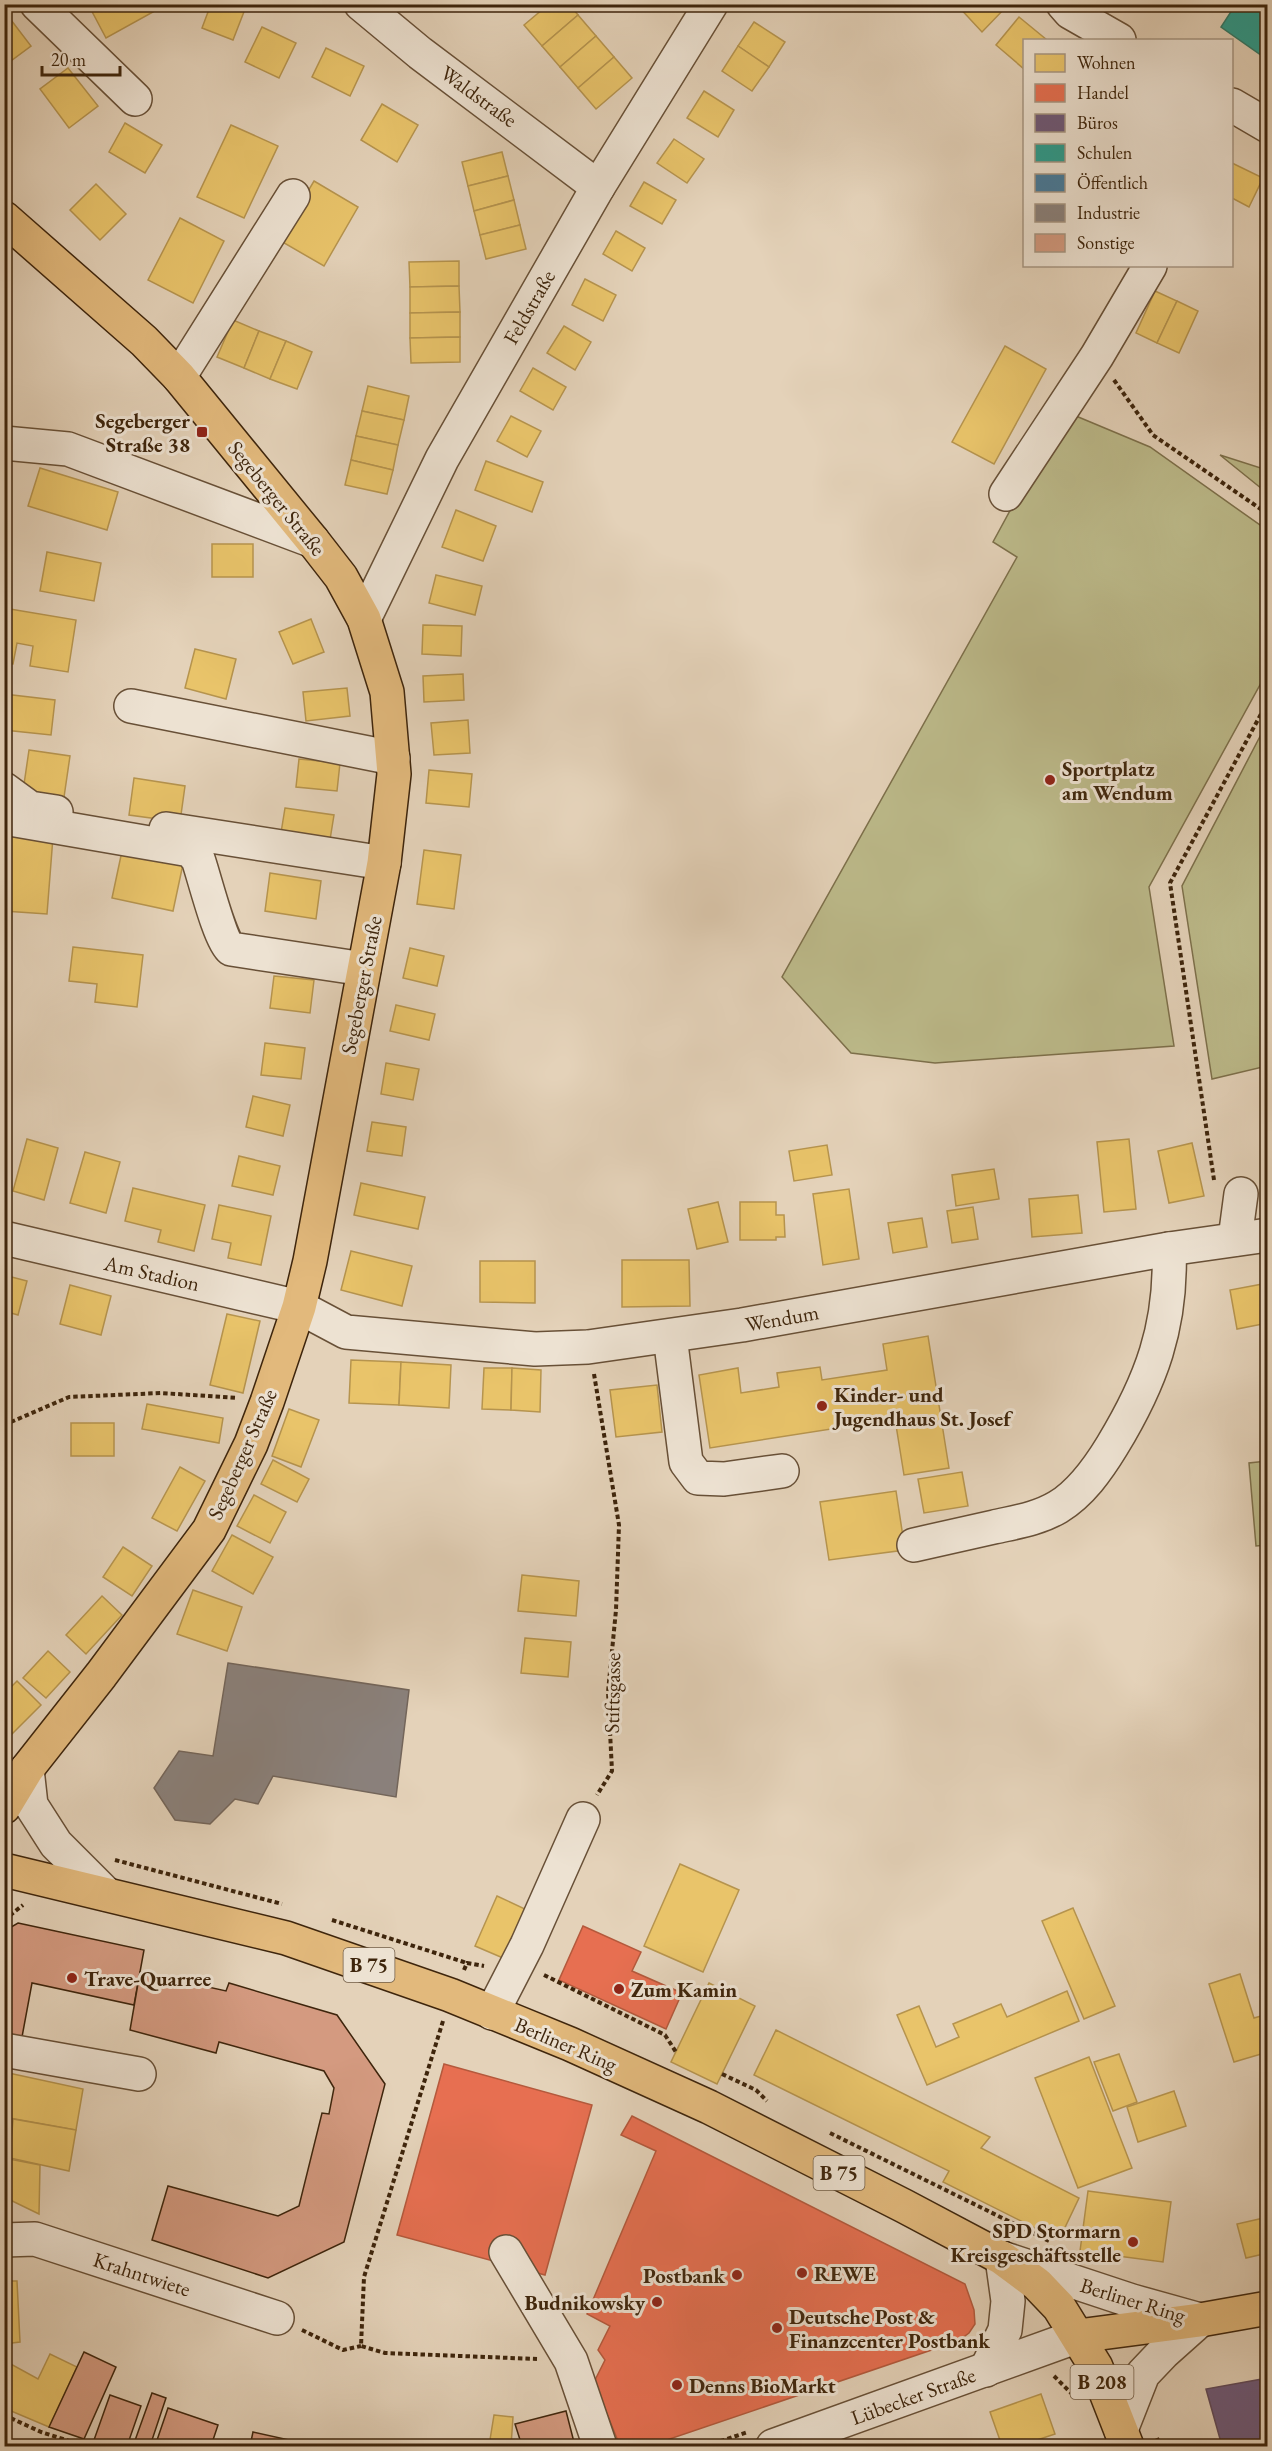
<svg xmlns="http://www.w3.org/2000/svg" width="1272" height="2451" font-family="'EB Garamond',serif">
<style>
.green{fill:#bcba8a;stroke:#7d704b;stroke-width:1.5}
.homes{fill:#e9c46a;stroke:#b6944e;stroke-width:1.5}
.shops{fill:#e76f51;stroke:#b4593c;stroke-width:1.5}
.offices{fill:#6d597a;stroke:#5f4959;stroke-width:1.5}
.schools{fill:#2a9d8f;stroke:#307968;stroke-width:1.5}
.public{fill:#457b9d;stroke:#436172;stroke-width:1.5}
.industry{fill:#8a817c;stroke:#73655a;stroke-width:1.5}
.building{fill:#d49a80;stroke:#3e250c;stroke-width:1.5}
.lines{fill:none;stroke-linecap:round;stroke-linejoin:round}
.minor-casing{stroke:#685037;stroke-width:36}
.major-casing{stroke:#3e250c;stroke-width:36}
.path{stroke:#3e250c;stroke-width:4;stroke-dasharray:4.5 3;stroke-linecap:butt}
.minor{stroke:#ede2d2;stroke-width:33}
.major{stroke:#e2b97c;stroke-width:33}
.poi-dot{fill:#8f2418;stroke:#ede2d2;stroke-width:2}
.labels{text-anchor:middle;dominant-baseline:central;stroke-width:6;stroke-linejoin:round;paint-order:stroke}
.shield{fill:#ede2d2;stroke:#725e47;stroke-width:1.5}
.shield-label{font-size:20px;font-weight:bold;fill:#3e250c}
.street-label{font-size:21px;fill:#3e250c;stroke:#ede2d2}
.poi-label{font-size:21px;font-weight:bold;fill:#3e250c;stroke:#ede2d2;text-anchor:start}
</style>
<rect width="100%" height="100%" fill="#e4d2b9"/>
<filter id="stains"><feTurbulence type="fractalNoise" baseFrequency=".00333" numOctaves="4"/><feColorMatrix values="0 0 0 0 .2 0 0 0 0 .09 0 0 0 0 .02 0 0 0 .5 -.17"/></filter>
<radialGradient id="worn" r=".72"><stop offset=".6" stop-color="#630" stop-opacity="0"/><stop offset="1" stop-color="#630" stop-opacity=".3"/></radialGradient>
<g class="green">
<polygon points="1064,411 1150,447 1267,530 1267,672 1149,887 1174,1046 935,1063 851,1053 782,977 1017,557 993,542"/>
<polygon points="1220,455 1267,470 1267,493"/>
<polygon points="1267,723 1267,1066 1212,1079 1182,886"/>
<polygon points="1267,1461 1267,1545 1256,1546 1249,1463"/>
</g>
<g class="homes">
<polygon points="88,4 148,4 153,12 106,38"/>
<polygon points="211,4 247,4 233,40 202,28"/>
<polygon points="549,4 569,4 578,15 542,46 524,25"/>
<polygon points="956,4 1008,4 1008,5 982,32"/>
<polygon points="578,15 596,36 560,67 542,46"/>
<polygon points="8,16 31,46 4,66 4,18"/>
<polygon points="1019,17 1047,40 1024,40 1024,69 996,45"/>
<polygon points="754,22 785,42 769,67 738,46"/>
<polygon points="262,27 296,43 279,78 245,62"/>
<polygon points="596,36 614,57 578,88 560,67"/>
<polygon points="738,46 769,67 752,91 722,71"/>
<polygon points="326,48 364,66 350,96 312,77"/>
<polygon points="614,57 632,78 596,109 578,88"/>
<polygon points="68,68 98,106 69,128 40,89"/>
<polygon points="704,91 734,110 718,137 687,118"/>
<polygon points="382,104 418,125 397,162 361,140"/>
<polygon points="125,123 162,145 145,173 109,152"/>
<polygon points="231,125 278,146 244,218 197,197"/>
<polygon points="674,139 704,159 687,183 657,163"/>
<polygon points="502,152 508,176 468,186 462,162"/>
<polygon points="1232,163 1263,178 1249,207 1232,198"/>
<polygon points="508,176 514,200 474,211 468,186"/>
<polygon points="314,181 358,207 324,266 279,240"/>
<polygon points="644,182 676,200 662,224 630,206"/>
<polygon points="96,184 126,214 100,240 70,210"/>
<polygon points="514,200 520,225 480,235 474,211"/>
<polygon points="180,218 224,241 193,303 148,280"/>
<polygon points="520,225 526,249 486,259 480,235"/>
<polygon points="616,231 645,248 632,271 603,254"/>
<polygon points="459,261 459,286 410,287 409,262"/>
<polygon points="585,279 616,295 603,321 572,305"/>
<polygon points="459,286 460,312 410,313 410,287"/>
<polygon points="1155,291 1177,301 1157,343 1136,333"/>
<polygon points="1177,301 1198,311 1179,353 1157,343"/>
<polygon points="460,312 460,337 410,338 410,313"/>
<polygon points="233,320 259,331 244,368 217,357"/>
<polygon points="564,326 591,342 575,370 547,353"/>
<polygon points="259,331 286,341 270,379 244,368"/>
<polygon points="460,337 460,362 411,363 410,338"/>
<polygon points="286,341 312,352 297,389 270,379"/>
<polygon points="1005,346 1046,369 994,464 952,442"/>
<polygon points="533,368 566,387 553,410 520,391"/>
<polygon points="368,386 409,396 404,420 362,411"/>
<polygon points="362,411 404,420 398,445 356,436"/>
<polygon points="511,416 541,431 527,457 497,441"/>
<polygon points="356,436 398,445 393,470 351,460"/>
<polygon points="351,460 393,470 387,494 345,485"/>
<polygon points="486,461 543,482 532,512 475,490"/>
<polygon points="40,468 118,492 107,530 28,506"/>
<polygon points="456,510 496,526 483,561 442,547"/>
<rect x="212" y="544" width="41" height="33"/>
<polygon points="47,552 101,563 94,601 40,591"/>
<polygon points="436,575 482,586 475,615 429,603"/>
<polygon points="4,608 76,620 68,672 30,666 33,646 17,643 13,664 4,663"/>
<polygon points="311,619 324,652 293,664 279,632"/>
<polygon points="423,625 462,626 461,656 422,654"/>
<polygon points="195,649 236,659 226,699 185,688"/>
<polygon points="463,674 464,700 424,702 423,676"/>
<polygon points="347,688 350,716 306,721 303,692"/>
<polygon points="4,694 55,700 51,735 4,730"/>
<polygon points="468,720 470,753 434,755 431,723"/>
<polygon points="29,750 70,756 63,804 22,798"/>
<polygon points="299,759 340,763 337,791 296,787"/>
<polygon points="429,770 472,774 469,807 426,803"/>
<polygon points="134,778 185,786 180,822 129,815"/>
<polygon points="285,808 334,815 329,846 280,839"/>
<polygon points="4,833 53,837 47,914 4,911"/>
<polygon points="424,850 461,855 454,909 417,904"/>
<polygon points="122,851 183,864 173,911 112,898"/>
<polygon points="270,873 321,881 316,919 265,911"/>
<polygon points="73,947 143,955 137,1007 95,1002 97,984 69,981"/>
<polygon points="410,948 444,956 437,986 403,978"/>
<polygon points="274,976 314,980 310,1013 270,1008"/>
<polygon points="396,1005 435,1014 429,1040 390,1031"/>
<polygon points="265,1043 305,1048 301,1079 261,1075"/>
<polygon points="386,1063 419,1069 413,1100 381,1094"/>
<polygon points="253,1096 290,1105 283,1136 246,1127"/>
<polygon points="372,1122 406,1127 402,1156 367,1151"/>
<polygon points="27,1139 58,1148 44,1200 13,1191"/>
<polygon points="1129,1139 1136,1209 1104,1212 1097,1142"/>
<polygon points="1192,1143 1204,1196 1169,1203 1158,1151"/>
<polygon points="827,1145 832,1175 794,1181 789,1151"/>
<polygon points="85,1152 120,1162 106,1213 70,1203"/>
<polygon points="239,1156 280,1166 273,1195 232,1186"/>
<polygon points="994,1169 999,1199 956,1206 952,1175"/>
<polygon points="361,1183 425,1197 418,1229 354,1215"/>
<polygon points="133,1188 205,1205 194,1251 158,1242 161,1230 125,1221"/>
<polygon points="849,1189 859,1259 823,1265 813,1194"/>
<polygon points="1078,1195 1082,1233 1032,1237 1029,1199"/>
<polygon points="718,1202 728,1242 697,1249 688,1209"/>
<polygon points="740,1202 776,1202 776,1215 784,1215 785,1237 776,1237 776,1240 740,1240"/>
<polygon points="219,1205 271,1216 261,1265 228,1258 231,1243 212,1239"/>
<polygon points="973,1207 978,1239 952,1243 947,1211"/>
<polygon points="922,1218 927,1247 893,1253 888,1223"/>
<polygon points="351,1251 412,1266 402,1306 341,1290"/>
<polygon points="622,1260 689,1260 690,1306 622,1307"/>
<polygon points="480,1261 535,1261 535,1303 480,1302"/>
<polygon points="4,1275 27,1281 18,1315 4,1311"/>
<polygon points="1268,1283 1268,1323 1237,1329 1230,1290"/>
<polygon points="70,1285 111,1296 101,1335 60,1324"/>
<polygon points="227,1314 260,1321 243,1393 210,1385"/>
<polygon points="928,1336 949,1468 904,1475 895,1419 710,1448 699,1375 738,1368 741,1393 779,1387 777,1373 820,1367 822,1380 887,1370 883,1344"/>
<polygon points="351,1360 401,1362 399,1405 349,1403"/>
<polygon points="401,1362 451,1365 449,1408 399,1405"/>
<polygon points="484,1368 512,1368 511,1410 482,1409"/>
<polygon points="512,1368 541,1370 540,1412 511,1410"/>
<polygon points="657,1385 662,1432 616,1437 610,1390"/>
<polygon points="147,1404 223,1418 219,1443 142,1429"/>
<polygon points="289,1409 319,1420 301,1467 272,1456"/>
<rect x="71" y="1423" width="43" height="33"/>
<polygon points="273,1460 309,1479 297,1502 261,1484"/>
<polygon points="180,1467 205,1481 177,1531 152,1518"/>
<polygon points="962,1472 968,1506 924,1513 918,1479"/>
<polygon points="896,1491 905,1550 829,1560 820,1502"/>
<polygon points="254,1495 286,1512 270,1543 237,1526"/>
<polygon points="232,1535 273,1557 253,1594 212,1571"/>
<polygon points="123,1547 152,1566 132,1596 103,1577"/>
<polygon points="522,1575 579,1581 576,1616 518,1611"/>
<polygon points="193,1590 242,1607 227,1651 177,1634"/>
<polygon points="102,1596 122,1615 86,1654 66,1635"/>
<polygon points="525,1638 571,1642 568,1677 521,1673"/>
<polygon points="48,1651 70,1672 46,1698 23,1678"/>
<polygon points="17,1681 41,1705 4,1742 4,1694"/>
<polygon points="680,1864 739,1890 703,1972 644,1946"/>
<polygon points="497,1896 525,1909 503,1958 475,1946"/>
<polygon points="1073,1908 1115,2006 1084,2019 1042,1921"/>
<polygon points="1240,1974 1254,2018 1268,2014 1268,2052 1234,2062 1209,1984"/>
<polygon points="709,1983 755,2006 717,2084 671,2062"/>
<polygon points="1067,1991 1079,2021 927,2085 897,2015 919,2006 936,2047 959,2037 953,2024 1001,2004 1007,2017"/>
<polygon points="776,2030 990,2137 981,2148 1079,2198 1059,2240 943,2182 949,2171 754,2075"/>
<polygon points="1119,2054 1137,2102 1113,2111 1094,2062"/>
<polygon points="1089,2057 1132,2168 1078,2188 1035,2078"/>
<polygon points="4,2072 83,2089 76,2130 4,2117"/>
<polygon points="1174,2091 1186,2126 1138,2142 1127,2107"/>
<polygon points="13,2119 76,2130 69,2171 10,2158"/>
<polygon points="4,2158 40,2165 39,2214 4,2197"/>
<polygon points="1088,2191 1171,2202 1163,2262 1080,2251"/>
<polygon points="1268,2217 1268,2253 1246,2258 1237,2224"/>
<polygon points="4,2281 17,2281 20,2342 4,2344"/>
<polygon points="4,2354 7,2362 38,2379 50,2354 77,2367 49,2427 4,2408"/>
<polygon points="1041,2394 1055,2434 1019,2446 1002,2446 990,2412"/>
<polygon points="494,2415 513,2417 511,2446 489,2446"/>
</g>
<g class="shops">
<polygon points="583,1926 641,1952 632,1971 682,1993 666,2029 559,1980"/>
<polygon points="444,2064 592,2105 545,2275 397,2235"/>
<polygon points="632,2116 965,2284 974,2310 975,2324 969,2333 958,2341 649,2446 620,2446 594,2382 605,2360 598,2350 610,2326 587,2314 656,2151 621,2135"/>
</g>
<polygon class="offices" points="1268,2378 1268,2438 1231,2446 1222,2446 1206,2389"/>
<polygon class="schools" points="1236,4 1268,4 1268,60 1221,27"/>
<polygon class="public" points="1142,4 1161,4 1157,11"/>
<polygon class="industry" points="228,1663 409,1690 396,1797 273,1776 258,1804 235,1799 210,1824 175,1820 154,1788 179,1751 213,1756"/>
<g class="building">
<polygon points="18,1923 144,1950 134,2005 32,1983 22,2037 4,2033 4,1934 6,1930"/>
<polygon points="140,1972 226,1991 229,1983 337,2015 385,2084 344,2242 268,2278 152,2240 168,2186 278,2216 299,2206 322,2113 329,2114 334,2088 324,2071 219,2042 216,2053 130,2030"/>
<polygon points="84,2352 116,2367 84,2439 49,2427"/>
<polygon points="152,2393 166,2398 150,2446 133,2446"/>
<polygon points="110,2395 141,2406 127,2446 113,2446 94,2440"/>
<polygon points="168,2408 218,2425 211,2446 155,2446"/>
<polygon points="566,2411 575,2446 522,2446 515,2424"/>
<polygon points="253,2432 312,2445 312,2446 250,2446"/>
</g>
<g class="lines">
<g class="minor-casing">
<g id="minor">
<polyline points="37,4 135,99"/>
<polyline points="361,4 420,53 598,187"/>
<polyline points="1063,4 1070,12 1119,40"/>
<polyline points="1232,105 1268,126"/>
<polyline points="179,377 293,196"/>
<polyline points="4,443 68,449 313,541"/>
<polyline points="1006,494 1097,356 1150,266"/>
<polyline points="364,619 442,459 598,187 711,4"/>
<polyline points="131,706 393,758"/>
<polyline points="4,789 30,808 56,812"/>
<path d="M4,818L190,850L198,859C204,876 220,941 231,949L364,969"/>
<polyline points="166,829 384,863"/>
<polyline points="4,1238 299,1307 346,1332 535,1349 588,1347 742,1325 1169,1249 1268,1235"/>
<polyline points="1235,1239 1241,1194"/>
<polyline points="670,1336 686,1462 698,1478 724,1479 782,1471"/>
<path d="M914,1545C940,1539 967,1533 994,1527C1016,1522 1038,1519 1058,1507C1081,1493 1098,1469 1112,1446C1151,1382 1172,1326 1169,1249"/>
<polyline points="27,1769 31,1805 56,1844 106,1894"/>
<polyline points="492,2013 527,1945 583,1819"/>
<polyline points="4,2050 139,2074"/>
<polyline points="4,2240 35,2239 277,2318"/>
<polyline points="506,2252 571,2361 600,2446"/>
<polyline points="986,2370 1005,2330 1008,2301 1002,2258 1132,2301 1200,2320"/>
<polyline points="1121,2430 1143,2374 1163,2353 1200,2320"/>
<polyline points="773,2446 1078,2336"/>
</g>
</g>
<g class="major-casing">
<g id="major">
<polyline points="4,218 144,341 179,377 313,541 341,577 364,619 387,692 394,774 384,863 310,1261 299,1307 267,1402 251,1444 209,1530 101,1675 27,1769 4,1807"/>
<polyline points="4,1870 286,1938 450,1995 570,2044 709,2107 904,2206 1002,2258 1037,2284 1059,2307 1096,2367 1127,2446"/>
<polyline points="1078,2336 1200,2320 1268,2308"/>
</g>
</g>
<g class="path">
<polyline points="1114,380 1153,435 1268,514"/>
<polyline points="1214,1180 1170,883 1268,701"/>
<polyline points="594,1374 619,1525 616,1610 608,1692 612,1771 597,1795"/>
<polyline points="4,1425 69,1397 161,1393 238,1398"/>
<polyline points="115,1860 282,1904"/>
<polyline points="4,1920 23,1905"/>
<polyline points="332,1920 467,1963"/>
<polyline points="464,1970 467,1963 484,1966"/>
<polyline points="544,1975 665,2035 676,2052"/>
<polyline points="443,2021 364,2277 361,2346 385,2353 537,2359"/>
<polyline points="722,2074 756,2090 767,2101"/>
<polyline points="830,2133 1049,2241"/>
<polyline points="302,2330 343,2350 361,2346"/>
<polyline points="1054,2376 1074,2396"/>
<polyline points="4,2415 41,2432 85,2446"/>
<polyline points="1157,2438 1160,2446"/>
<polyline points="7,2439 25,2446"/>
<polyline points="706,2446 748,2432"/>
</g>
<use href="#minor" class="minor"/>
<use href="#major" class="major"/>
</g>
<g class="poi-dot">
<rect x="196" y="426" width="12" height="12" rx="3"/>
<circle cx="1050" cy="780" r="6"/>
<circle cx="822" cy="1406" r="6"/>
<circle cx="72" cy="1978" r="6"/>
<circle cx="619" cy="1989" r="6"/>
<circle cx="1133" cy="2242" r="6"/>
<circle cx="802" cy="2273" r="6"/>
<circle cx="737" cy="2275" r="6"/>
<circle cx="657" cy="2302" r="6"/>
<circle cx="777" cy="2328" r="6"/>
<circle cx="677" cy="2385" r="6"/>
</g>
<g class="labels">
<g class="shield">
<rect x="343.5" y="1948" width="51" height="34" rx="4.5"/>
<rect x="813.5" y="2156" width="51" height="34" rx="4.5"/>
<rect x="1070.5" y="2365" width="63" height="34" rx="4.5"/>
</g>
<g class="shield-label">
<text x="369" y="1965">B 75</text>
<text x="839" y="2173">B 75</text>
<text x="1102" y="2382">B 208</text>
</g>
<g class="street-label">
<text transform="translate(479 96) rotate(36)">Waldstraße</text>
<text transform="translate(529 307) rotate(-60)">Feldstraße</text>
<text transform="translate(277 498) rotate(51)">Segeberger Straße</text>
<text transform="translate(361 985) rotate(-79)">Segeberger Straße</text>
<text transform="translate(152 1273) rotate(13)">Am Stadion</text>
<text transform="translate(782 1318) rotate(-10)">Wendum</text>
<text transform="translate(242 1454) rotate(-66)">Segeberger Straße</text>
<text transform="translate(612 1693) rotate(-89)">Stiftsgasse</text>
<text transform="translate(566 2044) rotate(23)">Berliner Ring</text>
<text transform="translate(142 2274) rotate(18)">Krahntwiete</text>
<text transform="translate(1133 2300) rotate(17)">Berliner Ring</text>
<text transform="translate(913 2396) rotate(-20)">Lübecker Straße</text>
</g>
<g class="poi-label">
<text x="190" y="420" text-anchor="end">Segeberger<tspan x="190" dy="24">Straße 38</tspan></text>
<text x="1062" y="768">Sportplatz<tspan x="1062" dy="24">am Wendum</tspan></text>
<text x="834" y="1394">Kinder- und<tspan x="834" dy="24">Jugendhaus St. Josef</tspan></text>
<text x="84" y="1978">Trave-Quarree</text>
<text x="631" y="1989">Zum Kamin</text>
<text x="1121" y="2230" text-anchor="end">SPD Stormarn<tspan x="1121" dy="24">Kreisgeschäftsstelle</tspan></text>
<text x="814" y="2273">REWE</text>
<text x="725" y="2275" text-anchor="end">Postbank</text>
<text x="645" y="2302" text-anchor="end">Budnikowsky</text>
<text x="789" y="2316">Deutsche Post &amp;<tspan x="789" dy="24">Finanzcenter Postbank</tspan></text>
<text x="689" y="2385">Denns BioMarkt</text>
</g>
</g>
<rect width="1272" height="2451" fill="none" stroke="#e4d2b9" stroke-width="24"/>
<rect x="6" y="6" width="1260" height="2439" fill="none" stroke="#3e250c" stroke-width="3"/>
<rect x="12" y="12" width="1248" height="2427" fill="none" stroke="#3e250c" stroke-width="1.5"/>
<rect x="1023" y="39" width="210" height="228" fill="#ede2d2" stroke="#a79683" stroke-width="1.5"/>
<rect x="1035" y="54" width="30" height="18" fill="#e9c46a" stroke="#a79683" stroke-width="1.5"/>
<text x="1077" y="69" font-size="18" fill="#3e250c">Wohnen</text>
<rect x="1035" y="84" width="30" height="18" fill="#e76f51" stroke="#a79683" stroke-width="1.5"/>
<text x="1077" y="99" font-size="18" fill="#3e250c">Handel</text>
<rect x="1035" y="114" width="30" height="18" fill="#6d597a" stroke="#a79683" stroke-width="1.5"/>
<text x="1077" y="129" font-size="18" fill="#3e250c">Büros</text>
<rect x="1035" y="144" width="30" height="18" fill="#2a9d8f" stroke="#a79683" stroke-width="1.5"/>
<text x="1077" y="159" font-size="18" fill="#3e250c">Schulen</text>
<rect x="1035" y="174" width="30" height="18" fill="#457b9d" stroke="#a79683" stroke-width="1.5"/>
<text x="1077" y="189" font-size="18" fill="#3e250c">Öffentlich</text>
<rect x="1035" y="204" width="30" height="18" fill="#8a817c" stroke="#a79683" stroke-width="1.5"/>
<text x="1077" y="219" font-size="18" fill="#3e250c">Industrie</text>
<rect x="1035" y="234" width="30" height="18" fill="#d49a80" stroke="#a79683" stroke-width="1.5"/>
<text x="1077" y="249" font-size="18" fill="#3e250c">Sonstige</text>
<path d="M42 66v9h78v-9" fill="none" stroke="#3e250c" stroke-width="3"/>
<text x="51" y="66" font-size="18" fill="#3e250c" stroke="#ede2d2" stroke-width="4.5" paint-order="stroke">20 m</text>
<rect width="100%" height="100%" filter="url(#stains)"/>
<rect width="100%" height="100%" fill="url(#worn)"/>
</svg>
